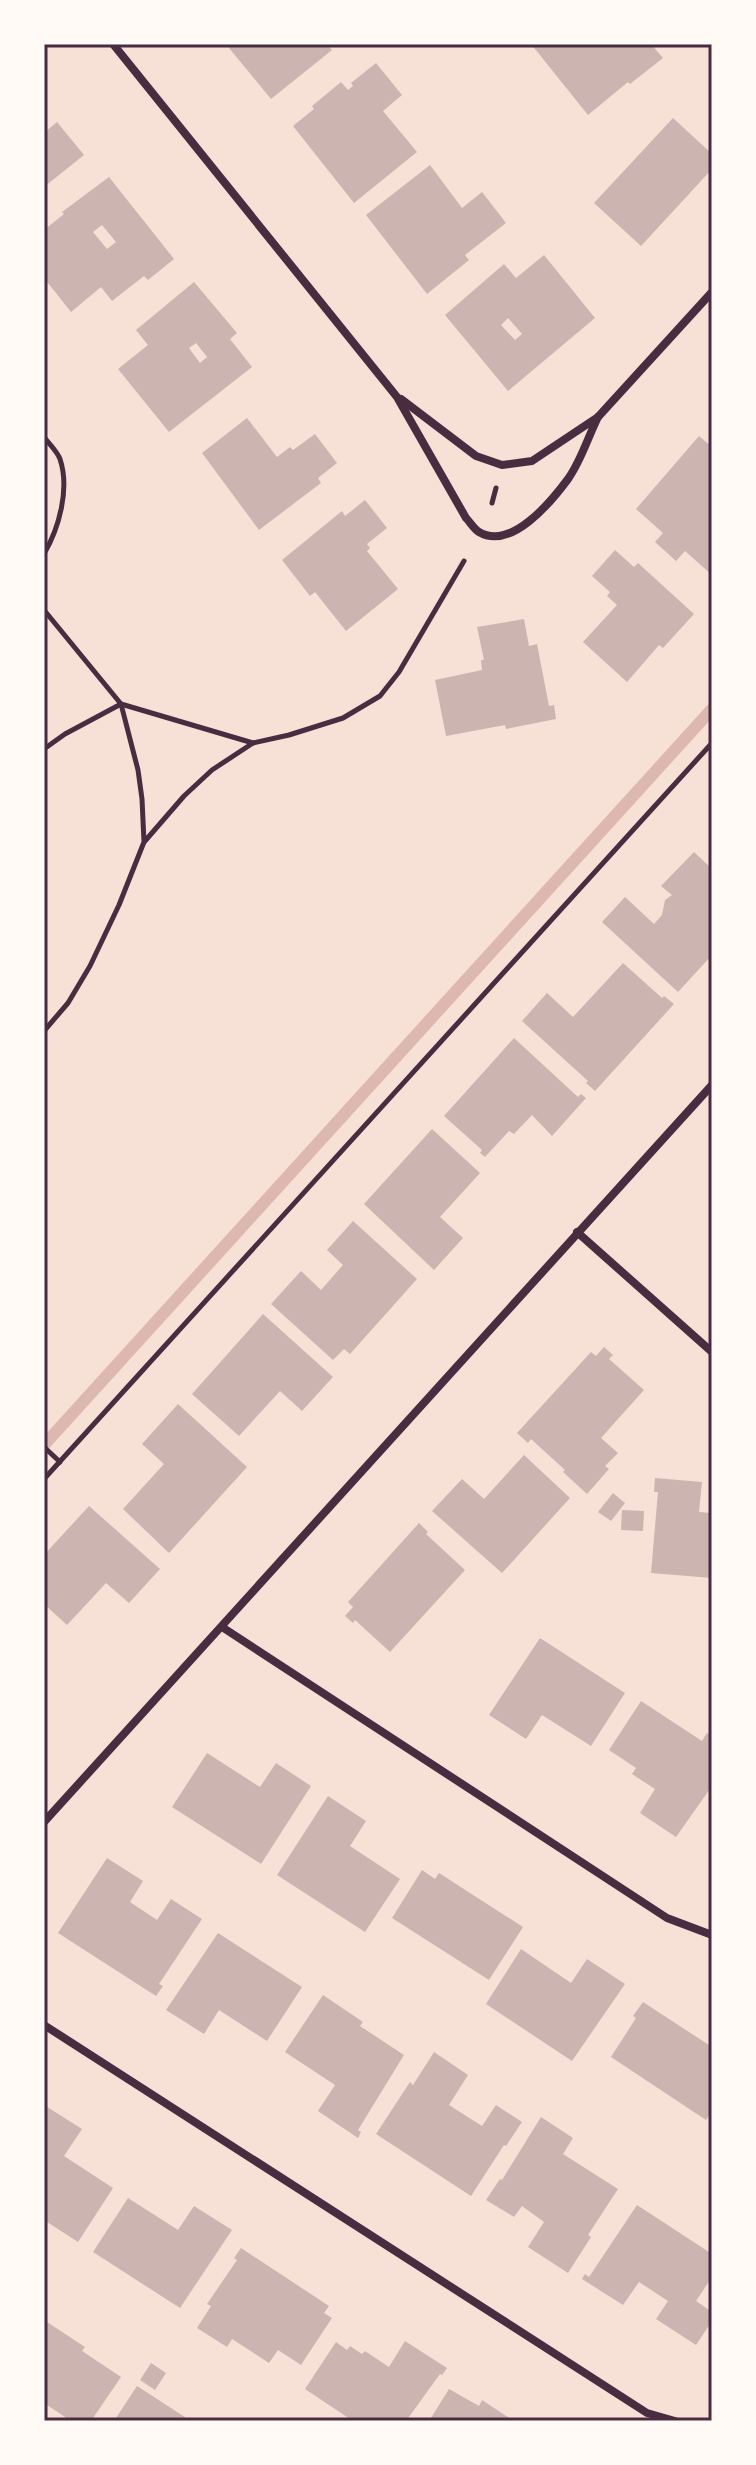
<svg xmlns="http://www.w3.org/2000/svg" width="756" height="2465" font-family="Arial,sans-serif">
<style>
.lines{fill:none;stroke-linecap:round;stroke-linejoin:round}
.stream{stroke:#dcb8b0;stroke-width:12}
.building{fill:#ccb4b1;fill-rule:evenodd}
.path{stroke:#4a2c40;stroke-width:5}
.minor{stroke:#4a2c40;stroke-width:8}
.neatline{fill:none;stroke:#4a2c40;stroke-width:3}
</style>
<rect width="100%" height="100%" fill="#f7e1d7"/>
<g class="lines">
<polyline class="stream" points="44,1445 712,709"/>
</g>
<g class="building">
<polygon points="235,44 327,44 332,50 271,99 229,48"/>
<polygon points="531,44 651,44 663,58 630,84 628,82 588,115"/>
<polygon points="376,63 402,95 383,111 417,152 354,203 293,126 314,109 312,106 341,82 348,90 353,86 351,83"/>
<polygon points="673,118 712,154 712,169 641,246 594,203"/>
<polygon points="57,122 84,155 44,187 44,133"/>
<polygon points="430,165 462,208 482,192 506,223 465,255 469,260 427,294 366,215"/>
<path d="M109,177L174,259L148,280L144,276L112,301L101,287L71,312L44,278V230L64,214L62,212ZM102,225L116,242L107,249L93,232Z"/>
<path d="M544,255L595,318L508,391L445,315L504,264L516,278ZM508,318L522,334L515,340L501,325Z"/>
<path d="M194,282L237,333L230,339L252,367L169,432L118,369L148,345L136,330ZM196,343L207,357L200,363L189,348Z"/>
<polygon points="247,418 277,457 290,447 293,450 315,434 337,463 318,478 321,483 259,530 202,453"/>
<polygon points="699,436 712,447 712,575 685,551 676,561 655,542 663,533 636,509"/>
<polygon points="365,500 387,528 367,544 370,548 367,551 398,589 346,631 315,592 310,596 282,560 342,511 345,516"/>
<polygon points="615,550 634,567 638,563 694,614 663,648 659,645 627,682 583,642 617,605 607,596 610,592 592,576"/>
<polygon points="524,619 529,646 537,644 549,706 554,705 556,719 506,729 505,725 446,736 435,680 482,670 481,660 484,660 477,627"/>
<polygon points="694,852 712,869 712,955 678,992 602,922 625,897 654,924 662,915 665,900 672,895 661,886"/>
<polygon points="623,963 662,998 664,996 674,1004 595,1091 586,1083 588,1081 522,1021 547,993 573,1017"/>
<polygon points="514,1038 578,1097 581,1094 586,1098 552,1136 532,1115 514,1134 509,1131 485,1157 480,1153 482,1150 444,1116"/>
<polygon points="432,1129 480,1173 440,1217 463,1238 434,1270 364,1204"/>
<polygon points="353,1221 417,1279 350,1354 344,1349 333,1360 271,1304 301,1271 321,1290 343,1265 327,1250"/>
<polygon points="263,1314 333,1377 302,1411 280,1391 239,1436 192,1394"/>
<polygon points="604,1347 613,1355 609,1359 644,1390 601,1438 618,1453 605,1466 609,1469 587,1494 563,1472 565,1470 531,1439 528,1443 517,1433 591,1352 596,1356"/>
<polygon points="178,1404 247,1467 169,1553 123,1509 164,1464 142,1444"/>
<polygon points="524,1455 570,1498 502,1573 432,1511 462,1479 484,1499"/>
<polygon points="655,1478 702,1482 699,1512 712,1513 712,1578 651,1573 658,1492 654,1492"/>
<polygon points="613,1493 625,1503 611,1521 598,1512"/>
<polygon points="89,1506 160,1569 129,1603 106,1583 67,1625 44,1604 44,1555"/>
<polygon points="622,1510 644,1511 643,1531 621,1530"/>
<polygon points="419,1523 428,1532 426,1534 465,1570 390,1652 355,1620 353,1623 345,1616 353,1607 348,1602"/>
<polygon points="540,1638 625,1693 591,1746 542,1715 526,1739 489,1715"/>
<polygon points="641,1701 702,1741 707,1733 712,1736 712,1786 676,1837 640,1813 655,1789 632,1774 636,1768 609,1750"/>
<polygon points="207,1753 260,1787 276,1763 311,1786 261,1864 172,1807"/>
<polygon points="328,1796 366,1821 350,1846 400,1879 365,1932 277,1875"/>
<polygon points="107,1858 143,1881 130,1902 157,1920 171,1899 202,1919 159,1984 163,1986 156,1996 58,1933"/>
<polygon points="422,1870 435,1879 439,1873 523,1927 489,1980 392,1918"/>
<polygon points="218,1933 302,1987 267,2041 219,2010 204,2034 166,2010"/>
<polygon points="521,1949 571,1983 587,1959 625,1984 572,2061 486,2004"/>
<polygon points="323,1995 363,2022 360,2026 404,2055 358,2130 361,2132 358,2138 318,2111 335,2085 285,2052"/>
<polygon points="643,2002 712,2047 712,2111 706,2120 611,2057 636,2018 633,2016"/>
<polygon points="434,2052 468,2075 449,2105 482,2126 496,2105 522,2122 506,2146 504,2145 471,2196 376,2134 410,2082 413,2085"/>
<polygon points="44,2105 82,2129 64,2156 113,2188 78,2242 44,2220"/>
<polygon points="541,2117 573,2138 563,2154 618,2189 588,2235 591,2237 568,2273 528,2247 544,2222 522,2206 514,2217 486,2200 500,2179 502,2180"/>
<polygon points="128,2198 178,2230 194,2206 232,2230 180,2308 93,2252"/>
<polygon points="637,2205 712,2254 712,2277 696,2301 712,2312 712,2321 696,2345 656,2319 668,2301 639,2282 623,2305 582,2279 585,2274 589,2277"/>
<polygon points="241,2248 329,2306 324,2313 332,2318 301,2365 278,2350 269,2363 232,2339 227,2347 197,2328 211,2306 207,2304 237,2260 234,2258"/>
<polygon points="44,2320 85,2347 82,2351 121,2377 91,2421 71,2421 44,2403"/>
<polygon points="405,2341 447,2368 442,2375 440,2374 406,2421 353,2421 305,2389 336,2342 347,2350 350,2346 362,2354 365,2351 389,2367"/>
<polygon points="151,2363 166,2373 155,2390 140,2380"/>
<polygon points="137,2386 191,2421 114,2421"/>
<polygon points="449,2389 479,2406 482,2400 514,2421 429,2421"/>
</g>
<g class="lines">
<g class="path">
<path d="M44,437C49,444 57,451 60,459C70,489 59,528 44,554"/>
<polyline points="492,503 496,488"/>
<polyline points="44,610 121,704 138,770 142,799 144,842 119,905 90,966 68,1003 44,1031"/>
<polyline points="253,743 289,735 343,718 380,696 399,672 464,561"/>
<polyline points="44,749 65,734 121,704 253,743 212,770 184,796 145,841"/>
<polyline points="44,1447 60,1462"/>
<polyline points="44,1479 712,743"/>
</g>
<g class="minor">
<path d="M113,44L397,397L466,518C470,522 474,529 479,532C511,551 551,502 568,479C581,461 588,437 598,417"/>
<polyline points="401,399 476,456 502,465 532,461 598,417 712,292"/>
<polyline points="577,1232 712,1352"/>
<polyline points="222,1627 667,1918 712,1935"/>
<polyline points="44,1822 712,1085"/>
<polyline points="44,2025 647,2413 675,2421"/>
</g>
</g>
<rect width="756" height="2465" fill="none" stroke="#fffaf5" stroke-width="92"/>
<rect x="46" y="46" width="664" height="2373" class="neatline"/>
</svg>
